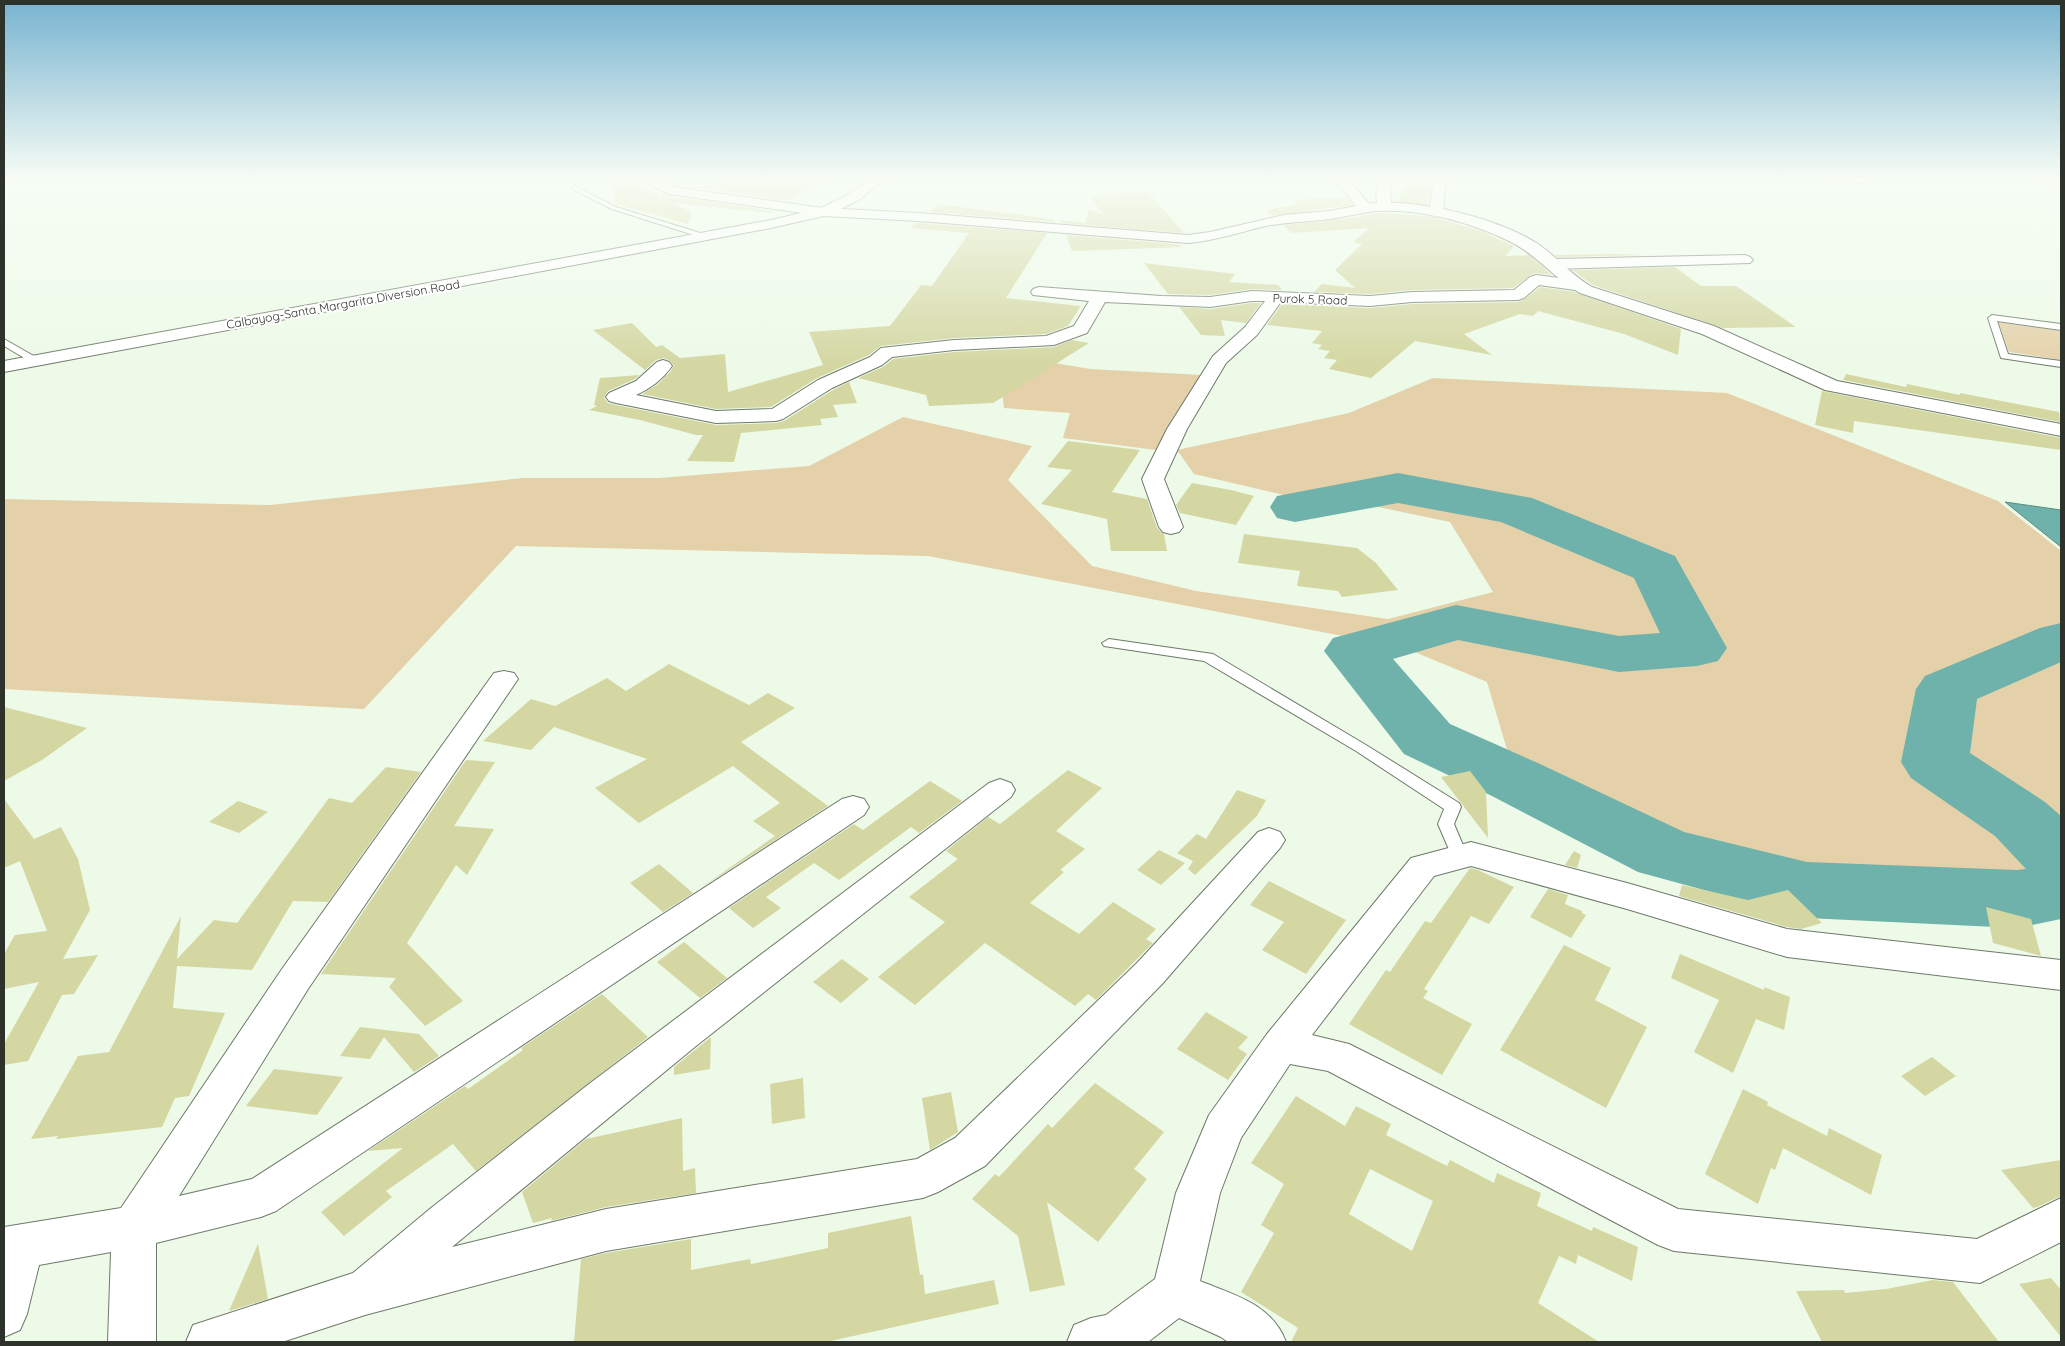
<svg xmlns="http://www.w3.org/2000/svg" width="2065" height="1346" font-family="Quicksand,sans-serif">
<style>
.green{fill:#e4d1a9}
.water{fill:#6eb2ab;stroke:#5a8c85}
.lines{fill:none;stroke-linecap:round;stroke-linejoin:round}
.river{fill:#6eb2ab;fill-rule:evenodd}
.building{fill:#d4d7a2;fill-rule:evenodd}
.service-casing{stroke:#6e7969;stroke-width:2}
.minor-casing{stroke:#6e7969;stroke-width:2}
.tertiary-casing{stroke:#6e7969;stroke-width:2}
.trunk-casing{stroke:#6e7969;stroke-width:2}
.service{fill:#fff;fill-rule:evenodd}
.minor{fill:#fff;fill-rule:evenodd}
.tertiary{fill:#fff;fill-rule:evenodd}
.trunk{fill:#fff;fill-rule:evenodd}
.labels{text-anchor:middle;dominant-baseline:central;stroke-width:4;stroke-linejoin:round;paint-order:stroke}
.far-street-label{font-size:12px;fill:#2d322b;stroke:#fff}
</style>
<rect width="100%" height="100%" fill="#edfae8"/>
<g class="green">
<polygon points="1998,322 2061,331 2061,360 2009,352"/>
<polygon points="1020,357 1090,369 1202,375 1156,450 1063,438 1070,413 1004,408 1000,378"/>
<polygon points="1433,378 1727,393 1998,501 2061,551 2061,636 2056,648 2061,650 2061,902 1894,915 1675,868 1512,796 1508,753 1487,682 1405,648 928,556 516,546 364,709 4,689 4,499 270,505 523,478 659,478 809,466 903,417 1032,446 1008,480 1092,566 1196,591 1388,619 1493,592 1450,522 1359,503 1288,496 1194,474 1177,450 1349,413"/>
</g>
<polygon class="water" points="2005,502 2061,510 2061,547"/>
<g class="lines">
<polygon class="river" points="1398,473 1532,498 1675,556 1727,648 1718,661 1697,666 1619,672 1458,640 1393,659 1450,724 1540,764 1684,832 1807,862 2017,870 2026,869 1995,836 1911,778 1901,762 1916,689 1925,676 2040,628 2061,623 2061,662 1977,699 1970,753 2045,802 2061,816 2061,919 2017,928 1807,918 1638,872 1492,796 1404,754 1324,651 1333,638 1456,605 1619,636 1660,633 1634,578 1501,522 1398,503 1295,522 1277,518 1270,507 1277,496"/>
</g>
<g class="building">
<polygon points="768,178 829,178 789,201 690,187"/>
<polygon points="1409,178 1432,178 1428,205 1393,201 1398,201 1405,180 1408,180"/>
<polygon points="638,180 640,186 662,197 662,192 669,196 774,211 770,213 673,203 692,213 688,224 616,204 610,182"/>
<polygon points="1148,192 1184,233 1061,223 1060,220 1085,223 1089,209 1102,214 1090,195"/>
<polygon points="1346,197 1353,205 1272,216 1266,210 1298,204 1293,200"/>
<polygon points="939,204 1022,215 1056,220 1054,222 929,212"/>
<polygon points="1378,213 1429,216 1479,230 1514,246 1505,256 1529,255 1552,275 1535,273 1529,276 1513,288 1412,290 1370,294 1314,292 1322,284 1355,288 1335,270 1362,244 1353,242 1370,228 1291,233 1283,225 1330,221"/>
<polygon points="916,223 1047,233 1006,298 1081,306 1068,326 1046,334 954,338 881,346 869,355 817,378 771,407 716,409 642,394 657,385 670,372 674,366 670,361 664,358 656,360 645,370 593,330 632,323 656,347 662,345 680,358 725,354 728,392 823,365 809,332 890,326 921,285 932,286 969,233 910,228"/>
<polygon points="1066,235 1176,244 1183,247 1072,251"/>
<polygon points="1619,254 1643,255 1557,257 1555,255"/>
<polygon points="1144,263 1235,274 1229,282 1278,285 1282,290 1252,289 1210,295 1168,294"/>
<polygon points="1675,267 1701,286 1736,286 1796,327 1723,328 1593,285 1572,270"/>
<polygon points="1540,287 1575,292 1681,329 1678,355 1624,334 1538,311 1533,316 1520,314 1464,334 1492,355 1415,341 1371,378 1329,369 1337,360 1324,358 1330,351 1318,349 1322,345 1312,343 1322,331 1267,325 1282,304 1370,308 1412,304 1518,302 1525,299"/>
<polygon points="1252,303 1261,303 1246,323 1221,320 1225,336 1201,335 1179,307 1210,309"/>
<polygon points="1072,340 1089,343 993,403 929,406 926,395 858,378 883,367 893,359 954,352 1054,347"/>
<polygon points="1846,374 1906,387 1907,384 1960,395 1960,393 2059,412 2060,422 1843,380"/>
<polygon points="640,375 635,379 608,391 604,398 608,403 616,405 716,425 776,423 784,421 833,390 849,382 857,403 833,405 838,417 820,419 822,425 741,433 734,462 687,461 703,435 696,435 640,420 589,410 597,406 594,405 600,378"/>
<polygon points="1822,391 2061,438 2061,450 1854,421 1853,433 1815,425"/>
<polygon points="1068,441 1140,450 1112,492 1147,499 1157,528 1164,534 1167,551 1111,551 1107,519 1041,504 1072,470 1047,467"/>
<polygon points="1192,483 1231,490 1254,496 1236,525 1180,513 1176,505"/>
<polygon points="1244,534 1357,548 1376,563 1398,590 1342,597 1338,591 1297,586 1300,571 1238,563"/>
<polygon points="669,664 749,705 768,693 795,708 741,742 828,806 702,887 775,836 753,821 780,803 733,766 639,823 595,788 647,759 554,727 531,750 483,741 531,699 555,706 607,678 626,691"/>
<polygon points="4,707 87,728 42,760 4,781"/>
<polygon points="466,760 495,762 454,826 494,829 467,875 456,865 407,943 463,1001 425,1026 389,987 396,978 321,974"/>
<polygon points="386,767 421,772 328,902 293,901 252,970 177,966 173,1008 225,1013 189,1096 175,1098 162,1127 56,1139 58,1136 31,1139 78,1056 109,1052 181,916 177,959 214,920 237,923 329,798 352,803"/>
<polygon points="1068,770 1102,788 1056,831 1085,849 1060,870 1064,872 1030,903 1079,934 1113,902 1156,929 1146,939 1153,943 1096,1000 1088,994 1075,1006 985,943 915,1005 878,977 945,922 909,897 958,859 946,851 988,817 1000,824"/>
<polygon points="1470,771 1486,792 1488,838 1441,777"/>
<polygon points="930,781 962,801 919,833 911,827 839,880 814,863 766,897 781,908 753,928 729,908 854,824 863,830"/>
<polygon points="1237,790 1266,800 1257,816 1195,875 1188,869 1193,861 1177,853 1197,834 1206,839"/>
<polygon points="4,799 34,839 61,827 78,859 90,910 63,959 98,955 74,994 62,995 28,1061 4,1065 4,1044 39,982 4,989 4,954 15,935 47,931 20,861 4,868"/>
<polygon points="238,801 268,812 239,833 209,822"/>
<polygon points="1159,850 1185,863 1161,885 1137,870"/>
<polygon points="1574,851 1581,855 1577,868 1565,865"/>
<polygon points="659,864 693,893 663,912 630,883"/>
<polygon points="1470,868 1478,870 1514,887 1489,924 1471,916 1424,989 1428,991 1423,998 1472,1024 1442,1075 1349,1024 1386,970 1390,972 1425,921 1431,923"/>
<polygon points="1269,881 1346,920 1306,974 1262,950 1284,922 1250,905"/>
<polygon points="1682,885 1748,900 1788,890 1822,923 1801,929 1787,927 1679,896"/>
<polygon points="1548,889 1568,895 1565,904 1582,911 1582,913 1586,915 1571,938 1530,917"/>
<polygon points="1986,907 2031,919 2041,956 1993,943"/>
<polygon points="684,942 727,978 700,998 657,962"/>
<polygon points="1564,945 1611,968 1595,1000 1647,1027 1606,1108 1500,1050"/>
<polygon points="1680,954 1764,990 1764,987 1790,997 1784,1030 1756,1019 1733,1073 1694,1052 1719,1000 1671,978"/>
<polygon points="842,959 869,979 841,1003 813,982"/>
<polygon points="602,994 648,1037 476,1171 453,1144 386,1191 392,1197 344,1236 321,1212 403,1148 368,1151 465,1086 468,1089 523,1050 521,1048"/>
<polygon points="1206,1012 1248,1037 1238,1048 1247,1054 1228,1080 1177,1049"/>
<polygon points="360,1027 419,1034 439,1056 414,1072 384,1037 370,1059 340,1056"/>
<polygon points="711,1037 710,1069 674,1075 674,1067"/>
<polygon points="1932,1057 1956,1076 1925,1096 1901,1076"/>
<polygon points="274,1069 343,1077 317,1115 246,1106"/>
<polygon points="803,1078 805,1118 772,1124 770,1084"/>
<polygon points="1095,1083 1164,1132 1134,1169 1147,1179 1098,1242 1047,1202 1065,1285 1030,1292 1018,1236 972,1199 995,1174 999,1177 1048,1124 1052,1128"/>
<polygon points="1743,1089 1768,1102 1767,1105 1827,1136 1829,1128 1882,1155 1871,1195 1783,1148 1775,1170 1771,1168 1758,1204 1705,1174"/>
<polygon points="951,1092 958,1132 930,1150 922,1098"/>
<path d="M1296,1096L1345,1126L1356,1106L1391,1124L1386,1135L1447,1166L1450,1160L1494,1183L1497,1173L1541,1193L1537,1206L1592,1231L1593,1227L1638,1247L1632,1281L1578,1255L1576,1264L1559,1256L1538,1303L1599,1342H1291L1298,1328L1241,1292L1274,1233L1261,1225L1284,1184L1251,1163ZM1370,1169L1433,1201L1412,1251L1349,1214Z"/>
<polygon points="682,1118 683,1171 695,1168 696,1193 606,1207 551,1221 552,1218 533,1223 522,1192 586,1139"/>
<polygon points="2061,1160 2061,1196 2037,1207 2033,1208 2001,1170"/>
<polygon points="911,1216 920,1275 923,1274 925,1294 994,1280 999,1304 826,1342 574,1342 581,1259 606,1253 691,1239 691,1270 750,1259 751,1264 828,1248 828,1233"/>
<polygon points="258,1244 268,1299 229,1311"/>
<polygon points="2051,1278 2061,1290 2061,1337 2019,1284"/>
<polygon points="1933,1280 1953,1282 1999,1342 1822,1342 1796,1291 1844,1290 1845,1293 1886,1289"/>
</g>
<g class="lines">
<g class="service-casing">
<g id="service">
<polygon points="1820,178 1880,178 1864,183 1823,180"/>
<polygon points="2025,178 2061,181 2061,185 2028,180"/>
<polygon points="574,186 616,207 710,236 703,238 612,209 572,189 571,188"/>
<polygon points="1992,315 2061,324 2061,330 1997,321 2008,354 2061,361 2061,367 2001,358 1988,318"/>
<polygon points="4,339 39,359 41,361 39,363 33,363 4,346"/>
<polygon points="1109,639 1213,654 1366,745 1459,803 1461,807 1454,824 1468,857 1466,861 1460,863 1454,861 1438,824 1444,809 1356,751 1204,661 1104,646 1102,643"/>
</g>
</g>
<g class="minor-casing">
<g id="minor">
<polygon points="648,178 660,178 673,187 823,208 830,212 823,216 669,194 649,184"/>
<polygon points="1334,178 1347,178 1370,205 1372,208 1370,211 1360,211"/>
<polygon points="1380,178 1392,178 1390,196 1392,207 1385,211 1378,207 1376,196"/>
<polygon points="1434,178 1446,178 1443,213 1436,217 1429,213"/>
<polygon points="1745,255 1750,257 1753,260 1750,263 1553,269 1548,267 1545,264 1548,261 1553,259"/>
<path d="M1536,275L1575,280L1581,282L1583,285L1581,288L1575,290L1539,285L1524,298L1518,300L1412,302L1370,306L1281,302L1257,335L1226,363L1187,429L1164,479L1183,527L1179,532L1171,534L1163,532L1159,527L1142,479L1167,429L1213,356L1245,327L1265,301H1252L1210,307L1105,302L1087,333L1054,345L954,350L892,357L882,365L832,388L783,419L776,421L716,423L616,403L609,401L606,397L609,393L636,381L657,362L663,360L669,362L672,366C663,379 650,389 636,395L716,411L772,409L818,380L870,357L881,348L954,340L1046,336L1074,326L1089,301L1033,295L1031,292L1033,289L1039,287L1161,296L1210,297L1252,291L1370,296L1412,292L1514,290L1530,277Z"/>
<polygon points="504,671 514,673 518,679 308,989 179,1196 252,1179 842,799 853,796 864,799 869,807 864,815 276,1211 261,1217 156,1243 156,1342 108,1342 111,1252 39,1265 27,1314 20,1330 4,1337 4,1227 121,1208 282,969 494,673"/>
<polygon points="1000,779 1011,783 1015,790 1011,797 696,1046 452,1247 606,1209 917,1159 955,1138 1137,963 1258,832 1269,828 1280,832 1285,840 1280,848 1163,983 985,1166 938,1192 923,1198 606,1251 365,1315 282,1342 186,1342 193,1325 353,1273 431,1208 589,1084 989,783"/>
<path d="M1471,842L1627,883L1787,929L2061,960V990L1787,957L1627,909L1471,866L1434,876L1312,1035L1349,1044L1678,1209L1977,1239L2061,1198V1242L1980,1283L1674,1251L1658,1245L1328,1071L1290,1064L1241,1138L1220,1193L1200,1281C1234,1295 1272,1304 1286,1342H1228L1221,1337L1179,1318L1148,1342H1067L1074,1325L1091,1318L1106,1315L1155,1279L1176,1193L1209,1115L1267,1034L1411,858Z"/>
</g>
</g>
<g class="tertiary-casing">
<path id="tertiary" d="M1373,203C1422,200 1496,217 1538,244C1557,257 1571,275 1592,287L1714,326L1837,381L2061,424V436L1825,390L1702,334L1580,293C1555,279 1537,255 1511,242C1471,222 1422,209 1378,211C1362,212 1346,217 1330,219C1308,222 1287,222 1266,226C1240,232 1215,241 1188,243L919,221L823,216L816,212L823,208L919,213L1188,235L1210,232L1284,215L1329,211Z"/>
</g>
<g class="trunk-casing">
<polygon id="trunk" points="872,178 886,178 859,200 828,215 771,228 4,372 4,361 771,220 819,209 849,194"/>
</g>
<use href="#service" class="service"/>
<use href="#minor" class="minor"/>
<use href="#tertiary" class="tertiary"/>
<use href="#trunk" class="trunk"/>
</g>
<linearGradient id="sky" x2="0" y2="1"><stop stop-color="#77b3d0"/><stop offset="0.49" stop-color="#f7fdf5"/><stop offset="1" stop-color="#f7fdf5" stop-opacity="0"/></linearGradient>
<rect width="2065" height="366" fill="url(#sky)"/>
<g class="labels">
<g class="far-street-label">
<text transform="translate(1310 299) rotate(2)">Purok 5 Road</text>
<text transform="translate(343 304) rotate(-10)">Calbayog-Santa Margarita Diversion Road</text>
</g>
</g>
<rect width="2065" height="1346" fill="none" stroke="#2d322b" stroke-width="10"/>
</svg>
